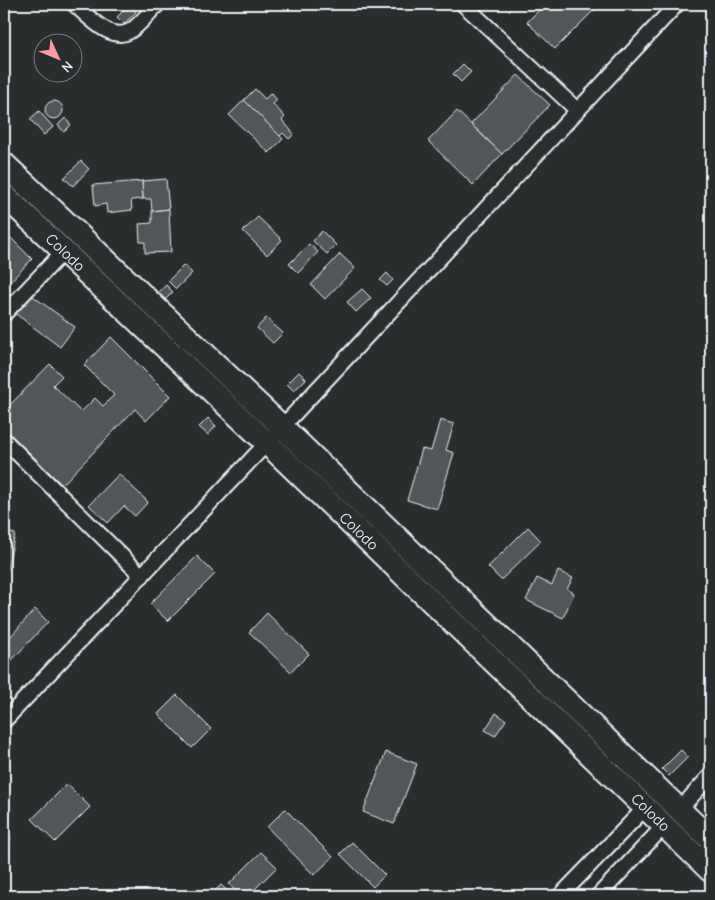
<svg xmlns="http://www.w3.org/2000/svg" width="715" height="900" font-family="'Comic Neue',sans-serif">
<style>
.building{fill:#535759;stroke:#e8f1f8}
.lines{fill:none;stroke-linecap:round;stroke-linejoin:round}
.minor-casing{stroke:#e8f1f8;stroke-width:18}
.primary-casing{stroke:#e8f1f8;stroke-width:26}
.minor{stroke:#2a2d2e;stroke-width:14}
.primary{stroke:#2a2d2e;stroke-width:22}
.labels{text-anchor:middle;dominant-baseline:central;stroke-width:4.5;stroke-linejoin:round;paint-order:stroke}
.street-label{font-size:16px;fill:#e8f1f8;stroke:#2a2d2e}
</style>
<rect width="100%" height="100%" fill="#2a2d2e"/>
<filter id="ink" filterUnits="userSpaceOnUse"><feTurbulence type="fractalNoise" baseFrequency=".02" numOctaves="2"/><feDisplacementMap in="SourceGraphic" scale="10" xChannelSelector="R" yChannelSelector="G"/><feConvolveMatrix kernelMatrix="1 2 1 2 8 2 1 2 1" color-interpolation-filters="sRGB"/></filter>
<g filter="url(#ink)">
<g class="building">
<polygon points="545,4 600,4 555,49 527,22"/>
<polygon points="129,5 136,12 124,24 117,17"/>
<polygon points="463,64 471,72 461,82 453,74"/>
<polygon points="518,75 550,105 502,154 471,124"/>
<polygon points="255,89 265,99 271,93 277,100 273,104 285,117 282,120 294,134 289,139 283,133 280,136 244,100"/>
<polygon points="244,100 283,139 269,153 229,115"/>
<circle cx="54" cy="110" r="9"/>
<polygon points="39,111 53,127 44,135 30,119"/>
<polygon points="457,111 502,154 473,185 428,141"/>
<polygon points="65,118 71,125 64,132 58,125"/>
<polygon points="81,161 89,169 73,186 64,178"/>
<polygon points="166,179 169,209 152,211 151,199 143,199 142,181"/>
<polygon points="142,181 143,199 131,200 132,210 107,213 106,204 95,206 93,185"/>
<polygon points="169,209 171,252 145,253 145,242 140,242 139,224 152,223 152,211"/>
<polygon points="258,217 282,240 267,255 243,231"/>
<polygon points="4,231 32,259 4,288"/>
<polygon points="322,231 336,245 327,254 313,241"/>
<polygon points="309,244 318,252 298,273 289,264"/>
<polygon points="340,254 355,268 325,299 311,285"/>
<polygon points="184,265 192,273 176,289 168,281"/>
<polygon points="387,273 393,280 387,286 380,280"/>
<polygon points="166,285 173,292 161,304 154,297"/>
<polygon points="362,289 371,298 356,312 347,302"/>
<polygon points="30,294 75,327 60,347 16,314"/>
<polygon points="266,318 283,333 273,343 257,328"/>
<polygon points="111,337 170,396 146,421 135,409 62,485 4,428 4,411 50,364 62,376 53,385 81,412 95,398 103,406 114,395 84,365"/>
<polygon points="299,372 306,379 294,391 287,384"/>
<polygon points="208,418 216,426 208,435 199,427"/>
<polygon points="440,420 454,424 446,450 454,453 437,509 407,500 422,449 431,451"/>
<polygon points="119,474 148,502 135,516 124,506 108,523 89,505"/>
<polygon points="528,527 541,541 501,580 488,567"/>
<polygon points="4,531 15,534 7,571 4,570"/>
<polygon points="197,556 215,574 168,621 150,604"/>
<polygon points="558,571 573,578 567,589 574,593 563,618 526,600 537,578 552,585"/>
<polygon points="35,609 48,622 11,661 4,654 4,644"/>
<polygon points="267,613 309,654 291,672 249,632"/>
<polygon points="177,695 211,729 192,748 158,714"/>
<polygon points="496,713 506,720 495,736 485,730"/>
<polygon points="681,750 688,757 669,776 662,769"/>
<polygon points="386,752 417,764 394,824 363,812"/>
<polygon points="67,784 90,807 55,842 32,819"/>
<polygon points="285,809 333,857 314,875 267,827"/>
<polygon points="4,831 11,839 4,847"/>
<polygon points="352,842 385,875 373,887 340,854"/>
<polygon points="261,852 277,867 248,896 240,896 229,884"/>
<polygon points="221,885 233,896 210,896"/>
</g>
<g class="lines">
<g class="minor-casing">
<g id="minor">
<path d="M74,4C87,15 111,43 130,31C140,25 149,12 158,4"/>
<polyline points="463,4 577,110"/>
<polyline points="4,314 64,251"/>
<polyline points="4,440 142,576"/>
<polyline points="4,721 282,427 677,4"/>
<polyline points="679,810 711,775"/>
<polyline points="560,896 645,808"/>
<polyline points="598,896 664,826"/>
</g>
</g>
<g class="primary-casing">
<g id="primary">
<polyline points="4,164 282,427 711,840"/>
<path id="s1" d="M4,195L267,443L711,871"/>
</g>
</g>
<use href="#minor" class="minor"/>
<use href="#primary" class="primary"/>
</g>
</g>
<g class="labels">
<g class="street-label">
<text stroke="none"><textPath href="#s1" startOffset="84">Colodo</textPath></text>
<text stroke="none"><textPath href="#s1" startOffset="489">Colodo</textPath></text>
<text stroke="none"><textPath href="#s1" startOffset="894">Colodo</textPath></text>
</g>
</g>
<rect width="715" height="900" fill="none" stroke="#2a2d2e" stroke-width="20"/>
<rect x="10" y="10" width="695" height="880" fill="none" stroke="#e8f1f8" stroke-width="2" filter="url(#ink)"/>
<g transform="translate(58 58) rotate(134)"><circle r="24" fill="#2a2d2e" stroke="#767b7f"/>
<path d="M0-4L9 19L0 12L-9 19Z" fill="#ff9aa2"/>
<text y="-8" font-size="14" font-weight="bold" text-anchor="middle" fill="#e8f1f8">N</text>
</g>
</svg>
